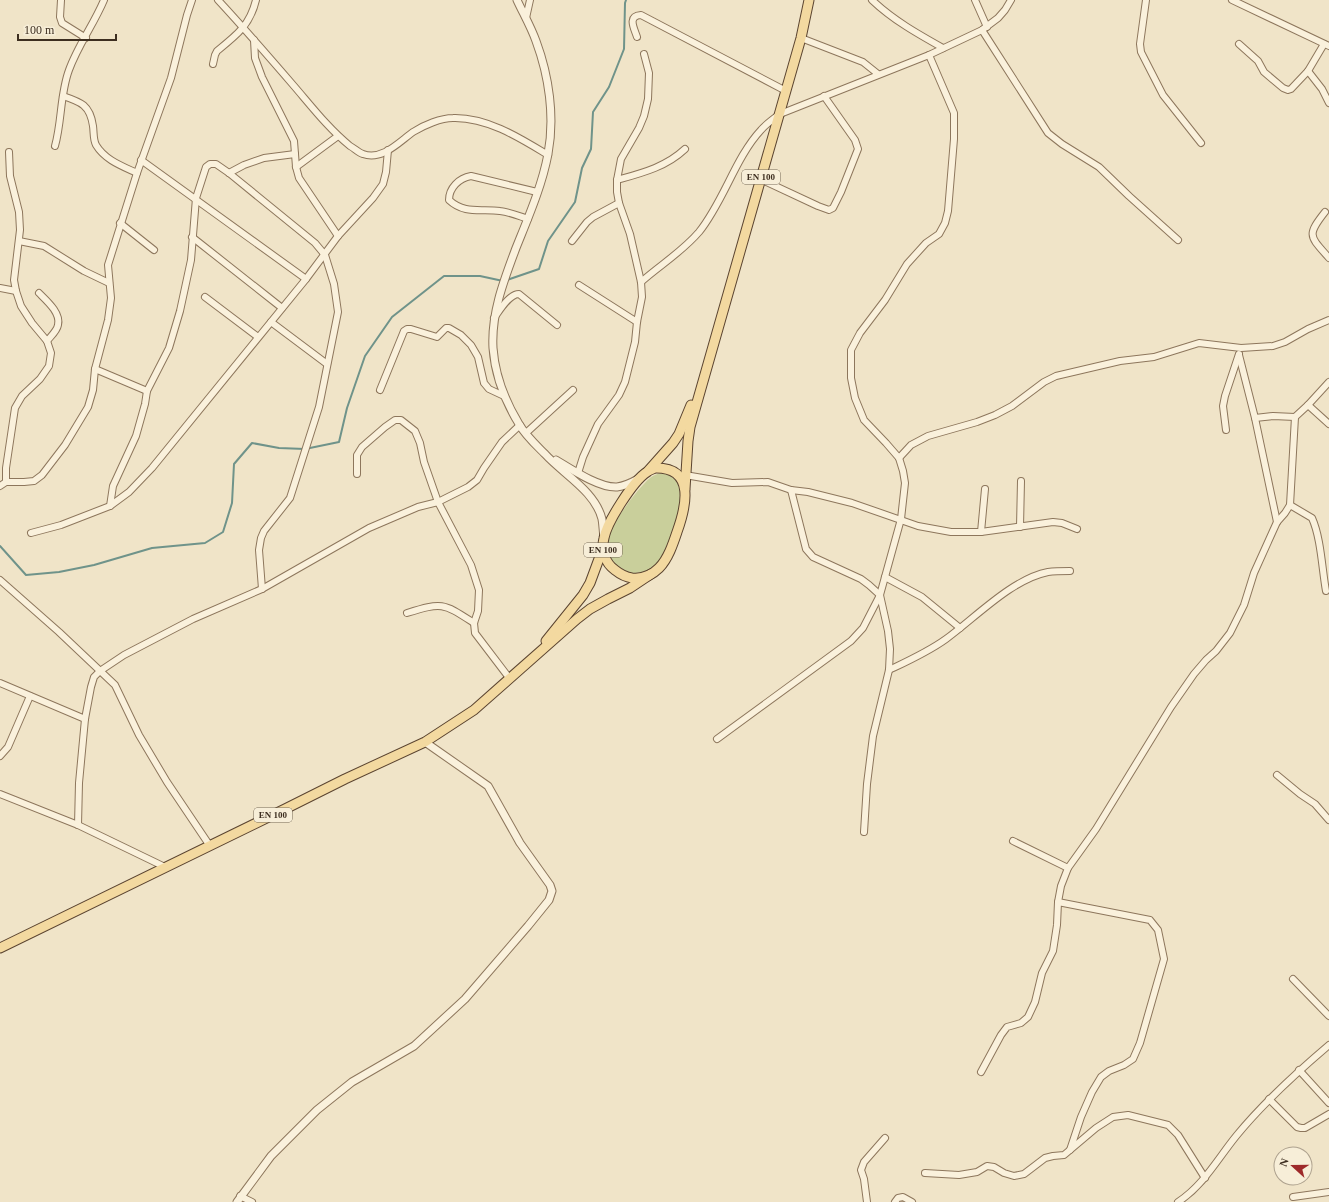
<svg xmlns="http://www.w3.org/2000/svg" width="1329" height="1202" font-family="'Times New Roman',serif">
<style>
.park{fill:#c9cf9b}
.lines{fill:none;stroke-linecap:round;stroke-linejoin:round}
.stream{stroke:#6f938a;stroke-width:2}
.minor-casing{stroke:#8d765c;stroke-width:8}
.tertiary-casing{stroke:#8d765c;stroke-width:9}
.primary-casing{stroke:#5b4430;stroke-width:11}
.minor{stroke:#faf1dc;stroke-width:6}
.tertiary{stroke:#faf1dc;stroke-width:7}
.primary{stroke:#f3d9a0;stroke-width:9}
.labels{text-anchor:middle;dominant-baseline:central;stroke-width:3.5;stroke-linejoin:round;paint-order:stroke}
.shield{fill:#f7eed8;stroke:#756857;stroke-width:1}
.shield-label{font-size:9px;font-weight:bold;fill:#3d2e20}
</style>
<rect width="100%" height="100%" fill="#f0e4c8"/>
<path class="park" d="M661,473C695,477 676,526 667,545C664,552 661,560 655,566C649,571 641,573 632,573C626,572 621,569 616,565C610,559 607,549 608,540C610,525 638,488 650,478C654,475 657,474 661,473Z"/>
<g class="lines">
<g class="stream">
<polyline points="507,280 539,269 548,241 575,202 582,168 591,149 593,112 609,87 624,49 625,3 626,0"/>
<polyline points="0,546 26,575 59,572 94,565 152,548 205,543 223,532 232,503 234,464 252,443 279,448 305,449 339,442 347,408 365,356 392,317 444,276 480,276 503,281"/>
</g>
<g class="minor-casing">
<g id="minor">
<polyline points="61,0 60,17 62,23 86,38"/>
<path d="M218,0C244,28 269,57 294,86C312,107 329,129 350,146C354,148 359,153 363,154C382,161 399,142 413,132C424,125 441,118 453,118C487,117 520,138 548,155"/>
<path d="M872,0C893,20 918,34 943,48"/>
<polyline points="975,0 987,27"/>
<polyline points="1146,0 1140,44 1141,52 1163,95 1201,143"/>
<polyline points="1232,0 1329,46"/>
<polyline points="526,18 530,0"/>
<polyline points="982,30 1048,133 1062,144 1099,167 1129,196 1178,240"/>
<path d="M637,37C634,28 627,16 641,15L786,91"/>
<polyline points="801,38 863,62 878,74"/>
<polyline points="254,40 255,58 262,77 294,141 296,167 299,178 338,236"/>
<polyline points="1239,44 1258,61 1264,72 1283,88 1288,90 1291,89 1308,71 1324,44"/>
<path d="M213,64L215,55L217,51C237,35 250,25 256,0"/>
<polyline points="1308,71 1322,89 1329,103"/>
<path d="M63,96C81,102 90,105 93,126C94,133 93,139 96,145C105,160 122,166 137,173"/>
<path d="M55,146C62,121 60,94 69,70C78,45 94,24 104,0"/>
<polyline points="141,160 306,279"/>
<polyline points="296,167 338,136"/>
<polyline points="229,173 244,165 264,158 295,154"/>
<polyline points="760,179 818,206 829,210 833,208 841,192 858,149 855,140 824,96"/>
<path d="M617,180C642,173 666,167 685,149"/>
<path d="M1325,212C1306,236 1310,236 1329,258"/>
<path d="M528,219C519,216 510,212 500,211C482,208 465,215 449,200C449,188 459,178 471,176L537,192"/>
<polyline points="120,223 154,250"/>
<polyline points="192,237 282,308"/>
<polyline points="19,241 44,246 84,271 109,283"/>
<polyline points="572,241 587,222 593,217 619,203"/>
<path d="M641,282C660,265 682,252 699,232C724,201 735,158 761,130C766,124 773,119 780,114L929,55L982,30L998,18L1005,10L1011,0"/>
<polyline points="579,285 637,322"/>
<polyline points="0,288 16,291"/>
<path d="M39,293C47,301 61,313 58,325C57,331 51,336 47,341"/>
<polyline points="205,297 258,337"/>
<path d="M494,318C500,310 509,294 519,294L557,325"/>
<polyline points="271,322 327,364"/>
<polyline points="1239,355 1255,418 1277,522"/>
<polyline points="95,369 147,391"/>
<polyline points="380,390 404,331 407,329 411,329 437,337 446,328 449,328 461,335 471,345 478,357 484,383 489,389 504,396"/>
<polyline points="1308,405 1329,424"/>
<polyline points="1255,418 1273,416 1295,417"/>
<polyline points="1226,430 1223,406 1225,396 1239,354"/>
<polyline points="526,433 573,390"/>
<polyline points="899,458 911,445 928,436 977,422 995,415 1012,406 1044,382 1056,376 1120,361 1154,357 1199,343 1241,348 1273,346 1285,342 1308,329 1329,320"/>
<polyline points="578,473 583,457 598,424 619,395 625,382 635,342 637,322 642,297 641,282 630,234 619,203 617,192 617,180 621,159 639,128 644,116 648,99 649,73 644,54"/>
<polyline points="357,474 357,455 362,447 385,427 395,420 401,420 415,431 420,443 424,462 438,502 471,565 479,590 478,611 474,623 475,633 510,679"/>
<polyline points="685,475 732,483 768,482 791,490 808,492 852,503 918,526 951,532 981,532 1053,522 1062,523 1077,529"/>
<polyline points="6,482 6,468 15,408 22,396 40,379 49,366 51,353 47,341 32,323 21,306 16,291 14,280 20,230 19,212 10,176 9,152"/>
<polyline points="0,486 6,482 24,482 34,481 42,475 65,445 88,407 93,390 95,369 108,320 111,298 108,265 137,173 171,78 187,15 192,0"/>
<polyline points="791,490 806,549 813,557 861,579 869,585 880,595 888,631 890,649 889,670 873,736 867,784 864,832"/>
<path d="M1290,505L1312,518C1321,538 1322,569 1326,591"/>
<polyline points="110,506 113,486 136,436 145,404 147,391 169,348 180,311 191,260 196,198 206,167 210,164 216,164 229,173 315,243 325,255 334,284 338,312 319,407 290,498 264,531 261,538 259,550 262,589"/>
<polyline points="1020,527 1021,481"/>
<polyline points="981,532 985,489"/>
<polyline points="31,533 61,525 110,506 129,492 152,468 306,279 338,236 373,198 383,184 386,172 388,150"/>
<polyline points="885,577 922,597 960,628"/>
<polyline points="0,580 59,632 115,685 139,735 167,782 210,846"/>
<path d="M407,613C443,602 443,603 474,623"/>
<path d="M889,670C908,661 928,652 946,639C975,618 1012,579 1048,572C1055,571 1063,571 1070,571"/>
<polyline points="0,683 85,719"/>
<polyline points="717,739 851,641 863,628 880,595 901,519 905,483 903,471 899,458 886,443 864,420 855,398 851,378 851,350 860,333 885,300 907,264 926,243 939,234 945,223 948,211 954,139 954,113 929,55"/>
<polyline points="0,756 8,747 30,696"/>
<polyline points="1277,775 1300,794 1315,804 1329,820"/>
<polyline points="0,794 78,825 165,867"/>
<polyline points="78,825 79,783 85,719 91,687 94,677 100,671 124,655 193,619 262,589 369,528 418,507 438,502 468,487 477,480 484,468 502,442 520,425"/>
<polyline points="1013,841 1068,868"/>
<polyline points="1058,902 1150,920 1158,930 1164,959 1140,1043 1133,1059 1124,1065 1109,1071 1101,1077 1092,1092 1081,1117 1070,1150"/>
<polyline points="1293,979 1329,1016"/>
<polyline points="1299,1070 1329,1103"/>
<polyline points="981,1072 1001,1035 1007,1027 1021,1023 1028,1017 1035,1002 1042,973 1053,951 1057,925 1058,902 1061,886 1068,868 1096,829 1171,707 1194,674 1206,660 1216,651 1230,633 1244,605 1254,573 1277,522 1285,513 1290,505 1295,417 1308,405 1329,382"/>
<polyline points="1269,1099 1297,1127 1301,1128 1305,1128 1329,1114"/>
<polyline points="925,1173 959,1175 977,1172 987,1166 994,1167 1004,1173 1014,1176 1024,1174 1045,1158 1053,1156 1064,1155 1096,1128 1113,1117 1128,1115 1168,1125 1178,1135 1205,1178"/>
<polyline points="240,1196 252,1202"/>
<polyline points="1293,1197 1329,1192"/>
<polyline points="867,1202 864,1179 861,1170 864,1162 885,1138"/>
<polyline points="895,1202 898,1198 903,1197 912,1202"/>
<path d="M1178,1202C1204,1185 1218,1158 1237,1135C1264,1102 1296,1073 1329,1045"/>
</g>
</g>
<g class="tertiary-casing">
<g id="tertiary">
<path d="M517,0C523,13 531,27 536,41C549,76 555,117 548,154C542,186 528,218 516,248C504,280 491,313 493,348C495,375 505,401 519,424C525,435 536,445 545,454C563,474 595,491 602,519C603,524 603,531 604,537"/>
<path d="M556,460C571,469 599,488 617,487C625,486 631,483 638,479"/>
<polyline points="237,1202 271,1156 317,1110 352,1082 414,1046 465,999 528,926 549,900 552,891 550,885 520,843 488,786 425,742"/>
</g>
</g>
<g class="primary-casing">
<g id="primary">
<path d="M655,468C696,467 686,507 677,532C673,544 668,559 659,568C652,575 642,579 632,578C625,577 620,574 615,570C605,563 601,550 604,538C607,522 633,481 647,472C649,470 653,469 655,468Z"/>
<polyline points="649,470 673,443 679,434 691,405"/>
<polyline points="685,489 688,441 690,427 801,38 809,0"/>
<polyline points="546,641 583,595 590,583 603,548"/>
<polyline points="0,948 285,809 345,779 425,742 474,710 577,619 590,609 608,599 630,588 651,574"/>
</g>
</g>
<use href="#minor" class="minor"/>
<use href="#tertiary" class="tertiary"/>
<use href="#primary" class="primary"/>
</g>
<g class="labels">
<g class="shield">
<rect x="742" y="170" width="38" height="14" rx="3"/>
<rect x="584" y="543" width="38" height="14" rx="3"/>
<rect x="254" y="808" width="38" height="14" rx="3"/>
</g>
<g class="shield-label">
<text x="761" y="177">EN 100</text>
<text x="603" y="550">EN 100</text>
<text x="273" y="815">EN 100</text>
</g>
</g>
<g transform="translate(1293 1166) rotate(291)"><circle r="19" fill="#f7eed8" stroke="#ada18e"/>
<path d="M0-3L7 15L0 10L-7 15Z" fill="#9e2a2b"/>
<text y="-6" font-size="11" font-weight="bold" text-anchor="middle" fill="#3d2e20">N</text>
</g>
<path d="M18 34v6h98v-6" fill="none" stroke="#3d2e20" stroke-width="2"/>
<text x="24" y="34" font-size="12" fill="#3d2e20" stroke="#f7eed8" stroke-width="3" paint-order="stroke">100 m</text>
</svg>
